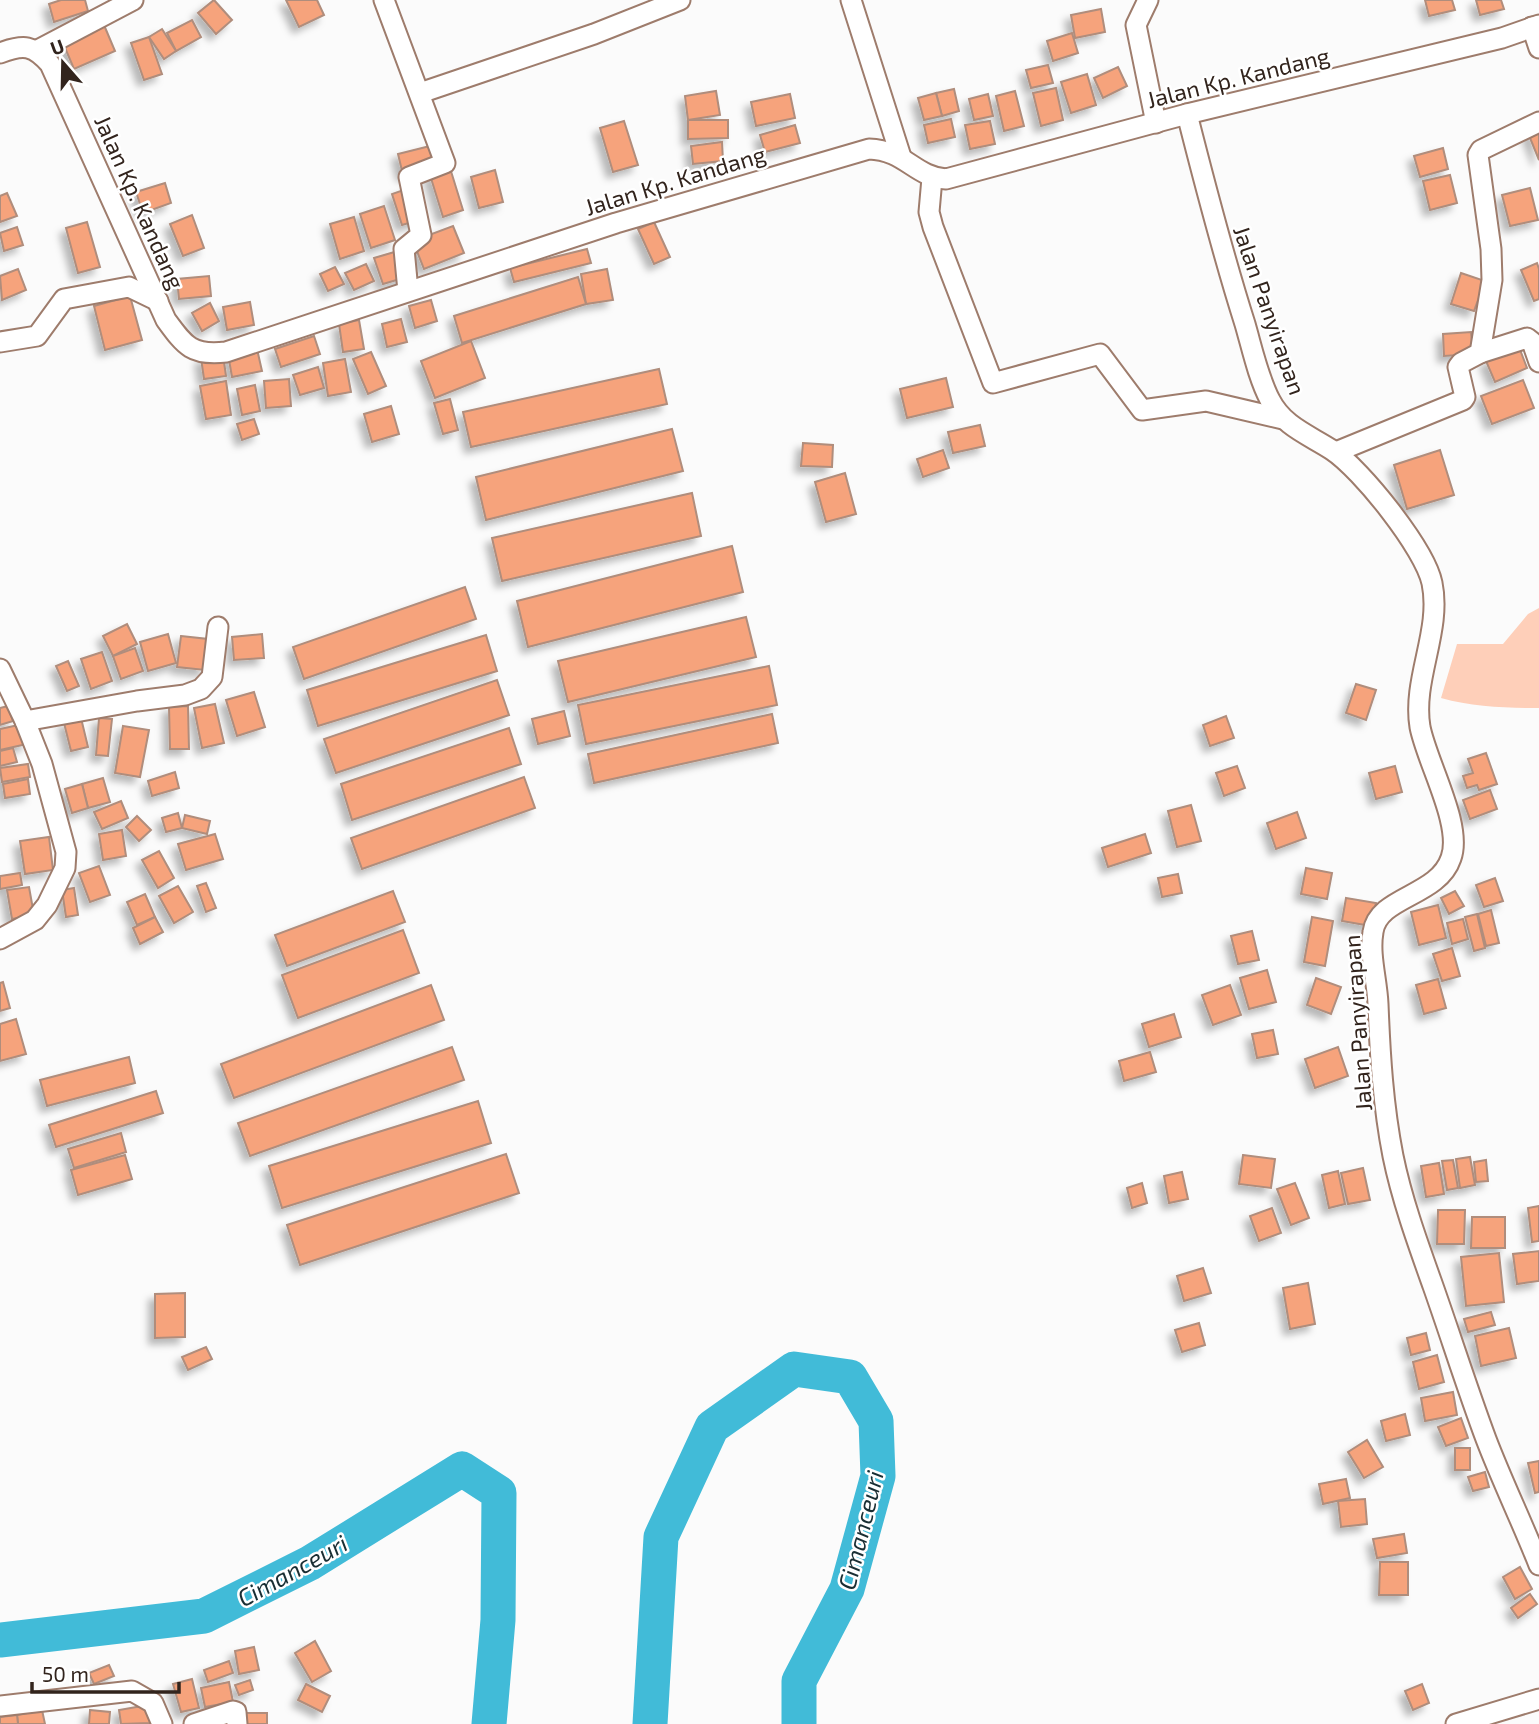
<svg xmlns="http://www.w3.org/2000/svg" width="1539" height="1724" font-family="'Exo 2',sans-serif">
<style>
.green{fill:#fecfb9}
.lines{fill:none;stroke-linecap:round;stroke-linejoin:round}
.river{stroke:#41bbd8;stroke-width:35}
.building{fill:#f6a37b;stroke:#b08d7c;stroke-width:2;filter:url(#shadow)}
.minor-casing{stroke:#9e7c6c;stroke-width:23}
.minor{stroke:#fff;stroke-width:19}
.labels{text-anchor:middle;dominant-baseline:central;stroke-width:5;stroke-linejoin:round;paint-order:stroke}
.street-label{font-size:23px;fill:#32241d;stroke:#fff}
.water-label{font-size:24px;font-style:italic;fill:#192e33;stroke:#fff}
</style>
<defs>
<filter id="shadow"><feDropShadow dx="-6" dy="6" stdDeviation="3.5" flood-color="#0004"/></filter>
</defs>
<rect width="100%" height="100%" fill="#fbfbfb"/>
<path class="green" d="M1539,608V708C1506,708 1473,707 1441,698L1457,644H1503L1528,614Z"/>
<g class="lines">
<g class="river">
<polyline points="0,1640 204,1616 310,1563 462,1469 499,1493 498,1620 489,1724"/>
<polyline points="650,1724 661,1537 712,1427 794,1369 850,1377 876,1421 878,1476 847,1589 799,1681 799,1724"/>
</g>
</g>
<g class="building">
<polygon points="61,0 85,0 88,11 54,22 49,4"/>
<polygon points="214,0 232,20 216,34 198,13"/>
<polygon points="286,0 317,0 324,15 299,27"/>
<polygon points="1425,0 1452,0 1455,10 1429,16"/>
<polygon points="1476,0 1501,0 1504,9 1480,15"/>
<polygon points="1101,9 1105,32 1075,38 1071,15"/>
<polygon points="192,20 201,37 176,51 167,33"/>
<polygon points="104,25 115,51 74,69 63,43"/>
<polygon points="162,29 176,51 164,59 149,37"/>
<polygon points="1072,33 1078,53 1053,61 1047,41"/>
<polygon points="149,37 162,74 144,80 131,43"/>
<polygon points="1048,65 1053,83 1031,88 1026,70"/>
<polygon points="1118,67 1127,86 1103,98 1094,78"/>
<polygon points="1087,74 1096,105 1071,113 1061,82"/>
<polygon points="1056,88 1063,120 1041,126 1033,93"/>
<polygon points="954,89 959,111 942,116 936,93"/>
<polygon points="716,91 720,115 688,120 685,96"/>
<polygon points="1015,91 1024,126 1004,131 996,96"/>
<polygon points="936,93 942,116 924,120 918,98"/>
<polygon points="790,94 795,118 756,126 751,102"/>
<polygon points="988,94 993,116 974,120 969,99"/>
<polygon points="951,119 955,137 928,143 924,125"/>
<polygon points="688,120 728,120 728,138 688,139"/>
<polygon points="624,121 638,165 613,172 600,128"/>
<polygon points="990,121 995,144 970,149 965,125"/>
<polygon points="795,125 800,143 765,152 760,135"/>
<polygon points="1539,128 1539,160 1528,133"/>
<polygon points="722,142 723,161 693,164 691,146"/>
<polygon points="434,145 440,166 403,175 398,154"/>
<polygon points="1443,148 1448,169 1420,177 1414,156"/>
<polygon points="450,168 463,210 443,217 430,175"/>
<polygon points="495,170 503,202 479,208 471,177"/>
<polygon points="1450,175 1457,203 1430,210 1423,181"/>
<polygon points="165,183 171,203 143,213 136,192"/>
<polygon points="412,187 422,219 402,225 392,194"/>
<polygon points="1530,188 1538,220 1510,226 1502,195"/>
<polygon points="7,193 17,216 0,222 0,196"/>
<polygon points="384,206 395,240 371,248 360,214"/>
<polygon points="192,215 204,248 183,256 170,224"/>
<polygon points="354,217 364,251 340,259 330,224"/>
<polygon points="87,222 100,267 78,273 66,228"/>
<polygon points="654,222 670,257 654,264 638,229"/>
<polygon points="453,226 464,253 424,269 413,241"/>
<polygon points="17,227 23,245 4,251 0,233"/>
<polygon points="408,248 417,274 383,284 374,258"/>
<polygon points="587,249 591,263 514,282 510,268"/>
<polygon points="1537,263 1539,269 1539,299 1534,301 1521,270"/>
<polygon points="366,264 374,281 354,290 345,273"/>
<polygon points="335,267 344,284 328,291 320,274"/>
<polygon points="18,269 26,290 2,300 0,276"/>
<polygon points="607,269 613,300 586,304 581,274"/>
<polygon points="1461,273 1485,281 1474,311 1451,304"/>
<polygon points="209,276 211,296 179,299 177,279"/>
<polygon points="578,277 586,304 462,343 454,316"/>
<polygon points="130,296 142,340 105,350 94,306"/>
<polygon points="431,300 437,321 415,328 409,306"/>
<polygon points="250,302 254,325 227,330 223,307"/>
<polygon points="210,303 219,321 202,331 192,313"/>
<polygon points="401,319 407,342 387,347 382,324"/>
<polygon points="359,320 364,349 343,352 339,324"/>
<polygon points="1471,332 1473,354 1444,356 1443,334"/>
<polygon points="314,336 320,354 281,367 275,349"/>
<polygon points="471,341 485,378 435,398 421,361"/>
<polygon points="1519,347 1527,368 1495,382 1486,361"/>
<polygon points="257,349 262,371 232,377 228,354"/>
<polygon points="371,352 386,386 368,394 353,359"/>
<polygon points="223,355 226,376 204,379 201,358"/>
<polygon points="345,359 351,392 328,396 323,363"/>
<polygon points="318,367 324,388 300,395 293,375"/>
<polygon points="659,369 667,404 471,447 463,412"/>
<polygon points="946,378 953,407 907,418 900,389"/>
<polygon points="289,379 291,406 266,408 264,381"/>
<polygon points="1523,380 1534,408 1492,424 1481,396"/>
<polygon points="226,381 231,415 206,419 200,386"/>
<polygon points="255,385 260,411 242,415 237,389"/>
<polygon points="450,399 458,430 443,434 434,403"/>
<polygon points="391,406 399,434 372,442 364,414"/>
<polygon points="254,419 259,434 242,440 237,424"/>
<polygon points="980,425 985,446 953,453 948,432"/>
<polygon points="672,429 683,471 486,520 476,477"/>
<polygon points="803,443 833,445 832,467 801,466"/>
<polygon points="943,450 949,468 923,477 917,459"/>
<polygon points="1440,450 1454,495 1407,509 1394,465"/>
<polygon points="845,473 856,514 826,522 815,482"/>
<polygon points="692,493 701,536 502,581 492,538"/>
<polygon points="732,546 743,592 528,647 517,601"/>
<polygon points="465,587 476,619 304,679 293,647"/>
<polygon points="746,617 756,657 568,702 558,661"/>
<polygon points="127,624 137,644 113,656 103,636"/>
<polygon points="168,634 176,663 148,671 140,642"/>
<polygon points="262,634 264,658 234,660 232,637"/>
<polygon points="486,635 497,671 318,726 307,690"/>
<polygon points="181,636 208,639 205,670 177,667"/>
<polygon points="135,648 143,671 121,679 113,656"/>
<polygon points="102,652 112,681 91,689 81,659"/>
<polygon points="68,661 79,686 67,691 56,666"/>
<polygon points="769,666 777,705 586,744 578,705"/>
<polygon points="497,680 509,715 336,773 324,739"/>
<polygon points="1356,684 1376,690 1366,720 1346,713"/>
<polygon points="254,692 265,727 237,736 226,700"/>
<polygon points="215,704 224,743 202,748 194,708"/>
<polygon points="8,706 13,721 0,725 0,708"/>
<polygon points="188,706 189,749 170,749 169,707"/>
<polygon points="564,711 570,736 538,744 532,719"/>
<polygon points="772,714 778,743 594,783 588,754"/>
<polygon points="1226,716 1234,738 1210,746 1203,725"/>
<polygon points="81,718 88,747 71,751 64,723"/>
<polygon points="99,718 112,719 108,756 96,755"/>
<polygon points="23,724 27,744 0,750 0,729"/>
<polygon points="123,726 149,730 140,777 115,773"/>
<polygon points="509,728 521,764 352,820 341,784"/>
<polygon points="13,748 17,762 0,766 0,751"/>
<polygon points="1486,753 1497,784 1479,790 1477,785 1467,788 1463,776 1473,773 1468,759"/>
<polygon points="28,764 30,777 2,782 0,768"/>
<polygon points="1237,766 1245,788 1224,796 1216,773"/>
<polygon points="1395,766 1402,792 1376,799 1369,773"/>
<polygon points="175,772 179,788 152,796 148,781"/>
<polygon points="524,777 535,808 362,869 351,838"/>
<polygon points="103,778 110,802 88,808 82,784"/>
<polygon points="28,779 30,794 5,798 3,784"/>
<polygon points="82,784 88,808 72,813 65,789"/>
<polygon points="1490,790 1497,809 1470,819 1463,800"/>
<polygon points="121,801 128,818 102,829 94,812"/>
<polygon points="1191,805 1201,841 1177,847 1168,811"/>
<polygon points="1297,812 1306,838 1276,849 1267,823"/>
<polygon points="178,813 182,828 166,832 162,818"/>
<polygon points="185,815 210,821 207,834 182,828"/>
<polygon points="137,816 151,830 139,841 126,827"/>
<polygon points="122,830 126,856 103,860 99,834"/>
<polygon points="215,834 223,859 186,870 178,844"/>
<polygon points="1145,834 1151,853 1108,867 1102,848"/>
<polygon points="49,837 53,870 25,874 20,841"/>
<polygon points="159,851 174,878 158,888 142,860"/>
<polygon points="99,866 110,895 90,902 79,873"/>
<polygon points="1306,868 1332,873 1327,899 1301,894"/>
<polygon points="20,873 22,885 0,889 0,876"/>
<polygon points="1178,874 1182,893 1162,897 1158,878"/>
<polygon points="1495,878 1503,901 1484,907 1476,885"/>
<polygon points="206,883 216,908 206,912 197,886"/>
<polygon points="178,886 193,912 174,923 159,896"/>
<polygon points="29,887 34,915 12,919 7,890"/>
<polygon points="74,888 78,915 66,917 62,890"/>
<polygon points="393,891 405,922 287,966 275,935"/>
<polygon points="1455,891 1464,906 1449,914 1441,898"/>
<polygon points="145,894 155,917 137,925 127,902"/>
<polygon points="1346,898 1376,903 1371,926 1342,921"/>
<polygon points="1438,905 1446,938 1419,945 1411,912"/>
<polygon points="1491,910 1499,943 1486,946 1478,914"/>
<polygon points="1477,914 1485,948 1474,951 1465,917"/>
<polygon points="155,917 163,932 140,944 133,928"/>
<polygon points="1312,917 1333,921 1325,966 1304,962"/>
<polygon points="1463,919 1468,939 1452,944 1447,923"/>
<polygon points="403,930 419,973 298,1018 282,975"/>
<polygon points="1252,931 1259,960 1238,964 1231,936"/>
<polygon points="1452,948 1460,976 1442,981 1433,954"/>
<polygon points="1267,970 1276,1002 1249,1009 1240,978"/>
<polygon points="1316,978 1341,987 1331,1014 1307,1005"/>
<polygon points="1438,979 1446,1008 1424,1014 1416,985"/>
<polygon points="3,982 10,1008 0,1011 0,983"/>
<polygon points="431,985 444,1020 234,1098 221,1064"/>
<polygon points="1230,985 1241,1015 1213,1025 1202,995"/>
<polygon points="1174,1014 1181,1037 1149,1047 1142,1024"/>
<polygon points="16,1019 26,1054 0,1061 0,1024"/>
<polygon points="1273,1030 1278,1054 1257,1058 1252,1034"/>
<polygon points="452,1047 464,1080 250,1156 238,1123"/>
<polygon points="1338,1047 1348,1076 1315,1088 1305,1059"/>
<polygon points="1150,1052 1156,1072 1124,1081 1119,1061"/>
<polygon points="129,1057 135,1083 47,1106 40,1080"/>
<polygon points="156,1091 163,1113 56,1147 49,1125"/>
<polygon points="478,1101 491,1143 282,1208 269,1166"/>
<polygon points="121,1133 126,1152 74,1168 68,1149"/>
<polygon points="506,1154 519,1193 300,1265 287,1225"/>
<polygon points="125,1155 132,1179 78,1195 71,1170"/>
<polygon points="1243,1155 1275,1159 1271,1188 1239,1184"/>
<polygon points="1470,1157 1475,1185 1460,1188 1456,1159"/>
<polygon points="1453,1160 1458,1188 1447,1190 1442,1161"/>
<polygon points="1486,1160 1488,1181 1476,1182 1474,1162"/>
<polygon points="1439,1163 1444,1194 1426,1197 1421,1166"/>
<polygon points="1363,1168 1370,1200 1348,1204 1341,1173"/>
<polygon points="1338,1171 1345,1204 1329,1208 1322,1175"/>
<polygon points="1182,1172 1188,1199 1169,1203 1164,1176"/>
<polygon points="1142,1183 1147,1203 1132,1208 1127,1188"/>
<polygon points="1295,1183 1309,1218 1291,1225 1277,1189"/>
<polygon points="1539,1206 1539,1241 1532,1242 1528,1208"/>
<polygon points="1272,1208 1281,1233 1259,1241 1250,1216"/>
<polygon points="1438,1210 1465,1210 1464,1244 1437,1244"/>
<polygon points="1472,1217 1505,1217 1505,1248 1471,1248"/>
<polygon points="1539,1251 1539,1281 1517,1284 1513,1254"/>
<polygon points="1499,1253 1504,1302 1466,1306 1461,1257"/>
<polygon points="1203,1268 1211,1293 1184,1301 1177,1276"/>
<polygon points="1308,1283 1315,1324 1290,1329 1283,1288"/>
<polygon points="185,1293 185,1337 155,1338 155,1294"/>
<polygon points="1491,1312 1495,1325 1468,1332 1464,1319"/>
<polygon points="1199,1323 1205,1345 1182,1352 1175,1330"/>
<polygon points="1509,1328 1516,1358 1481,1366 1475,1336"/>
<polygon points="1426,1333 1430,1350 1411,1355 1407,1338"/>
<polygon points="206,1347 212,1359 188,1370 182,1357"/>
<polygon points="1437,1355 1444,1382 1419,1389 1413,1362"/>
<polygon points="1453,1392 1457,1415 1425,1421 1421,1398"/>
<polygon points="1405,1414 1410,1435 1386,1441 1381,1421"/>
<polygon points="1461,1418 1468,1438 1446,1446 1438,1427"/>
<polygon points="1367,1440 1383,1467 1364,1478 1348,1452"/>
<rect x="1455" y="1448" width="15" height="22"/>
<polygon points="1539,1461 1539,1492 1535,1493 1528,1463"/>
<polygon points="1485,1472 1489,1487 1473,1491 1468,1477"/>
<polygon points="1346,1479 1350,1498 1323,1504 1319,1484"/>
<polygon points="1365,1499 1367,1524 1341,1527 1338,1501"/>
<polygon points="1404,1534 1407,1553 1377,1558 1373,1539"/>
<polygon points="1380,1562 1408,1562 1408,1595 1379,1595"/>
<polygon points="1520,1567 1532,1589 1515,1599 1503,1577"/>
<polygon points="1530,1594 1537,1604 1518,1618 1511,1608"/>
<polygon points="315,1641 331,1671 312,1682 295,1653"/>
<polygon points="254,1647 259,1670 239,1674 235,1651"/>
<polygon points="229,1661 233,1673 208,1682 204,1670"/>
<polygon points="109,1665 114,1676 94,1684 89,1673"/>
<polygon points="192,1679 199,1708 181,1712 173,1684"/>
<polygon points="250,1680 253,1690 239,1695 235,1685"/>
<polygon points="229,1682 233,1702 205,1707 201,1688"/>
<polygon points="306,1684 330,1696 322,1712 298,1700"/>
<polygon points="1422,1684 1429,1703 1413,1710 1405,1691"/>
<polygon points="148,1705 150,1723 121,1724 119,1710"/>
<polygon points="42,1710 45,1724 18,1724 17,1715"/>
<polygon points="90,1710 110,1712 109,1724 89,1724"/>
<rect x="246" y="1713" width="21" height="11"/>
<polygon points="17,1715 18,1724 0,1724 0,1717"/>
</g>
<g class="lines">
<g class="minor-casing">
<g id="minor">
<polyline points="384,0 445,163 409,177 421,235 404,249 408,291"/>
<polyline points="851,0 901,157"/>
<polyline points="1148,0 1136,25 1156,123"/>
<polyline points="1532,27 1539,48"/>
<polyline points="38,50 133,0"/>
<path d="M0,53C24,44 33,45 50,64L166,320C185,346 192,356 226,352L616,223L869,149C905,150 915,177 946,179L1187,114L1502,38L1539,25"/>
<polyline points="420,93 594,34 680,0"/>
<path d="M1187,114C1205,185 1223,255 1245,324C1252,348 1258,377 1270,400C1283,426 1309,435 1332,450C1361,469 1425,549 1432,583C1442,631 1412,679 1420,727C1427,763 1463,825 1451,858C1438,897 1378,896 1373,932C1369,955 1377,980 1378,1004C1380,1055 1383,1105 1393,1156C1402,1200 1418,1244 1433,1286C1451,1337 1467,1388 1486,1439C1502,1481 1522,1522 1539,1565"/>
<polyline points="932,178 929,212 933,227 993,383 1100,354 1142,410 1206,401 1283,419"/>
<polyline points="0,342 37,336 64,299 129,287 158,301"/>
<polyline points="1480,353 1527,338 1532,342 1539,362"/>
<polyline points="1336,452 1463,400 1465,397 1458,367 1461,363 1480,353 1492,280 1491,249 1478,155 1481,150 1539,122"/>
<polyline points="0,669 25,721 42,764 66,852 65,868 47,905 35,920 0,939"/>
<polyline points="25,721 137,701 185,695 201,689 212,677 218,627"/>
<polyline points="0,1706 132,1691 153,1703 162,1724"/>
<polyline points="194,1724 233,1711 236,1712 237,1724"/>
<polyline points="1456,1724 1539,1699"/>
</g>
</g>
<use href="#minor" class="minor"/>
</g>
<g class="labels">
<g class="street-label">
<text transform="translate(1238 77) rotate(-14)">Jalan Kp. Kandang</text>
<text transform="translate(675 180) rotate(-17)">Jalan Kp. Kandang</text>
<text transform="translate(140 202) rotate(66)">Jalan Kp. Kandang</text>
<text transform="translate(1270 310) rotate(71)">Jalan Panyirapan</text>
<text transform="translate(1357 1023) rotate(-94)">Jalan Panyirapan</text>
</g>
<g class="water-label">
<text transform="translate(860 1530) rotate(-76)">Cimanceuri</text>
<text transform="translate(292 1570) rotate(-29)">Cimanceuri</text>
</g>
</g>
<g transform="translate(63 63) rotate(340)" stroke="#ffffff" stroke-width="5" paint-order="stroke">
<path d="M0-5L12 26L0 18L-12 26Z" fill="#32241d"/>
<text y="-10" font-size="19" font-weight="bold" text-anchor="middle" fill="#32241d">U</text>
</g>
<path d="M32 1682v10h147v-10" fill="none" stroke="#32241d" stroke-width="3.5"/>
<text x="42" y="1682" font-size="21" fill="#32241d" stroke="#ffffff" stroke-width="5" paint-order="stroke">50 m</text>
</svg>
